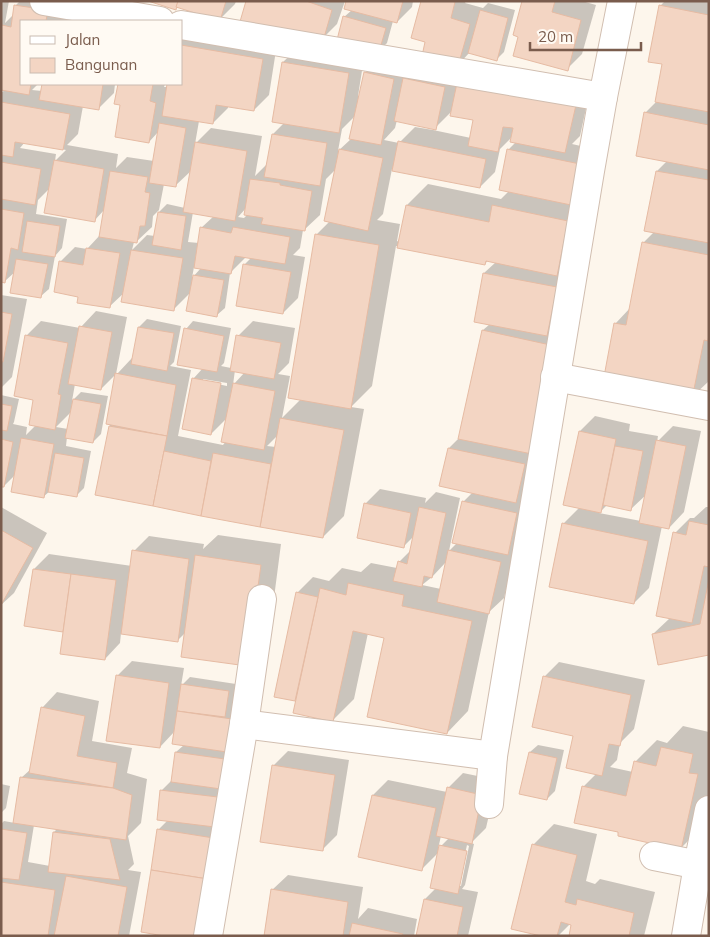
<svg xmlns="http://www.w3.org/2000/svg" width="710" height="937" font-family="Mulish,sans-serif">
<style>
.shadow{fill:#0003;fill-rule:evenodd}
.building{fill:#f3d5c3;stroke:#e6bba3}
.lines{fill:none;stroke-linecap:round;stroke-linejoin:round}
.minor-casing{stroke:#d1beb0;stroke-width:30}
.minor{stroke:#fff;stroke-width:28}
</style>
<rect width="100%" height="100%" fill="#fdf6ec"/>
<g class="shadow">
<path d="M1,1H9L5,23L14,14L16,5L20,1H61L114,21H21V84H38L32,90L42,91L43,84H115L114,93L98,109L83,106L78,134L67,145L118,154L116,168L127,157L154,161L159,131L149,142L122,104L116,103L119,84H165L164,87H168V84H181V39L277,44L269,95L254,110L228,106V108L213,123L199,121L195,144L211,128L262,136L255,176L267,164L273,134L284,123L283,62L299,47L364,58L358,96H360L365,73L380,58L409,64L406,77L420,64L590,90L580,136L572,144L594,149L531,486L521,496L531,498L516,546L504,598L489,612L468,711L447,733L386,637L368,633L354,699L333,720L297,697L295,700L297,593L313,577L329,581L342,568L361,572L371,563L397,568L399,562L411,550L414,536L403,547L365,504L380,489L426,498L425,503L436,492L460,498L449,551L457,543L463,502L473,492L449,448L460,437L483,330L490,324L484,273L496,262L488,260L485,264L396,246L372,386L351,407L364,409L344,516L323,537L97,494L110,425L107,424L117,374L132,358L133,359L139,327L147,319L181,326L174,362L170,366L191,370L178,436L223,445L226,441L227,418L211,434L193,379L203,368L186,329L193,321L231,328L224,363L221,366L231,368L238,336L253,321L295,328L289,363L278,374L290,376L282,418L301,399L316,235L330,221L336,169L326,179L320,215L304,230H303L300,248L293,255L305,257L298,298L283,313L244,265L252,257H246L230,273L225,308L217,315L191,292L174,309L125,292L109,307L80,296L60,262L75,247L87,249L101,234L105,209L94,221L50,188L38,200L36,214L67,219L62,248L55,256L49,289L41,296L16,271L5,281H1V93L5,90L1,89ZM452,111L474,119L471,138L433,130ZM356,115L351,139L338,151L342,129ZM397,120L434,128L433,130L415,127L399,143L384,140L395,128ZM513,136L516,142L508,150L509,191L501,199L428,184L407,205L399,242L397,241L400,224L377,220L383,214L392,169L480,187L495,172L500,149ZM25,142L66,150L55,161L56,154L20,148ZM192,170L185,208L167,204L159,212L155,236L147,235L132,250L134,242H136L152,227L153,216L159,210L164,184L175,186ZM247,207L248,214L244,218L238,217ZM193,212L214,216L201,228L199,243L188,242ZM194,267L201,268L192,278ZM235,370L245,372L233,385ZM203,379L227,383V386L203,381ZM278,435L276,447L267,446ZM447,561L441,589L422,585L432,577Z"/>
<polygon points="152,1 236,1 235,4 220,19 177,6"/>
<polygon points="248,1 345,1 337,24 322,39"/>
<polygon points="347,1 413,1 412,7 397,22 393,21 387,43 379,51 344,17 352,10"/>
<polygon points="422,1 466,1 465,3 483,8 488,3 515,10 504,52 496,60 470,52 458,65 427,41"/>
<polygon points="523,1 582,1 596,5 582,54 567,69 520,36"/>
<polygon points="665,1 709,1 709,381 692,397 615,324 631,307 643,243 655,231 657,171 667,161 645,113 656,102 664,63 660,6"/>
<polygon points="1,295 27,299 12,377 1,388"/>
<path d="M96,311L127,317L116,374L101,389L75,384L72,401L81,392L108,396L101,434L93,442L67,437L66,446L91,451L84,488L76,496L50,491L43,497L16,474L4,486H1V395L19,399L14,422L13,424L27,427L26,435L36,425L35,399L26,336L41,321L80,328ZM71,412L68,429L56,427Z"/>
<path d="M595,416L630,424L629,431L658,436L657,442L673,426L701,431L684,512L669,528L662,526L649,588L634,603L563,524L580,507V431ZM647,494L641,521L599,513L607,505L631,509Z"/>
<polygon points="1,507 47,533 14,593 1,605"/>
<polygon points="706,507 709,507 709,654 653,634 670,618 675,533 690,518 694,518"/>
<polygon points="218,535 281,544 268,644 186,632 177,641 121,633 120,643 105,659 64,631 26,625 34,569 49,554 132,566 134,551 149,536 204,544 203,549"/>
<polygon points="132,661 184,668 181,686 190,677 236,684 219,925 158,830 168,820 161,791 173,779 176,752 184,745 175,731 160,747 117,676"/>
<polygon points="559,662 645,680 634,729 620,743 617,760 610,767 633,772 635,762 657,740 667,743 683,726 709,732 709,797 702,827 681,848 620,832 583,787 596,774 544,677"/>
<path d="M57,692L99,701L92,741L132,748L127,773L147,779L141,823L128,836L134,864L128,870L141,872L129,936H1V824L4,821L15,823L21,778L31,769L42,708ZM34,825L58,828L54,832L50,866L28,862Z"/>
<polygon points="538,745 564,750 555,791 547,799 530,752"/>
<polygon points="288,751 349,760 337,835 322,850 273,766"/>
<path d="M463,773L497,780L486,828L471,843L474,844L465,885L462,889L478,892L468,936H417L425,899L436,888L439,852L421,870L360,856L373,795L388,780L447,792L448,788ZM441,836L449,838L438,849ZM467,845L469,846L461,886H458Z"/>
<polygon points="1,784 10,786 6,808 1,813"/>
<polygon points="554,824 597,834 586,881 595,884 600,879 655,892 644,936 570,936 573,924 571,923 558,936 546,936 533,845"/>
<polygon points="288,875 363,887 358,919 368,908 417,919 414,936 265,936 272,890"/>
</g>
<g class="building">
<polygon points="148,1 178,1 176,10"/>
<polygon points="178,1 226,1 220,21 176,7"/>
<polygon points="246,1 306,1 332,10 323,41 239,25"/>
<polygon points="346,1 403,1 397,23 344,9"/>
<polygon points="421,1 451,1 455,2 451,18 470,24 458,66 422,56 425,42 411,38"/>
<polygon points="522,1 555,1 552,12 581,20 568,71 513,56 518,37 513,35"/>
<polygon points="14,5 48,10 46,21 21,21 21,84 31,84 29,95 1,90 1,28 2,25 11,27"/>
<polygon points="659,5 709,15 709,112 655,102 662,64 648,62"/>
<polygon points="480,10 508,18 497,61 468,53"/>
<polygon points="343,16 386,28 379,52 337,40"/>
<polygon points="181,45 263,59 254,111 216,105 213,124 162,116 167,84 181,84"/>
<polygon points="282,62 349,73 339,133 272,122"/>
<polygon points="364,72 394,79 381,145 349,139"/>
<polygon points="403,78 445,87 436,130 394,121"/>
<polygon points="457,83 576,105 565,153 510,142 513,128 503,127 498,152 468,146 473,120 450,116"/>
<polygon points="42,84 103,84 99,110 39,100"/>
<polygon points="118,84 153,84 150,101 156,103 149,143 115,137 120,105 114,104"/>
<polygon points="1,102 70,114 63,150 15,142 13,157 1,155"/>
<polygon points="644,112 709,125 709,170 636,156"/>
<polygon points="159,123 186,128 176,187 149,183"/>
<polygon points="272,134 327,143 320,186 264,177"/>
<polygon points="398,141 486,159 480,188 392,171"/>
<polygon points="195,142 247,151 235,221 183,212"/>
<polygon points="339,149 383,158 368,231 324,221"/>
<polygon points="507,149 580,164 571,205 499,190"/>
<polygon points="54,160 104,169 95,222 44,213"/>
<polygon points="1,162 41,169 35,205 1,199"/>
<polygon points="110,171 148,177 145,192 150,193 145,226 140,226 137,243 99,237"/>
<polygon points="656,171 709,180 709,243 644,231"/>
<polygon points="250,179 280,183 280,185 312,191 305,231 261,224 263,218 244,215"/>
<polygon points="406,205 489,222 492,205 568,221 557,276 486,261 485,265 397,248"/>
<polygon points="1,209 24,213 18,250 11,248 5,283 1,282"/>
<polygon points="158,212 186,216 181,250 152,245"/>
<polygon points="27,221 60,226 55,257 22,252"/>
<polygon points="200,227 231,233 233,227 290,237 285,264 235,256 231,274 194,268"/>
<polygon points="315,234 379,245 351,409 288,398"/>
<polygon points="642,242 709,255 709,335 708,341 704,340 692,399 603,382 614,323 626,325"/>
<polygon points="86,248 120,253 110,308 77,303 78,297 54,292 59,261 83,265"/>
<polygon points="131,250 183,258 174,311 121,302"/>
<polygon points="16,259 48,264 41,298 10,293"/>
<polygon points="243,264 291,272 283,314 236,306"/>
<polygon points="483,273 557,287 547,336 474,322"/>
<polygon points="193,275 224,280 217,317 186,311"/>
<polygon points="1,312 12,314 3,362 1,362"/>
<polygon points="79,326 112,332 101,390 68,384"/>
<polygon points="138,327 174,333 167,371 131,364"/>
<polygon points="184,328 224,336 217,372 177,365"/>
<polygon points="482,330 555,346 532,454 458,439"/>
<polygon points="25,335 68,343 58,394 61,395 55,430 29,425 33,400 14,396"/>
<polygon points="236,335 281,343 274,379 230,371"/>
<polygon points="115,373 176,385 167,436 106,424"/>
<polygon points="192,378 221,383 211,435 182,429"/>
<polygon points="233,383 275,391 264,450 221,442"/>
<polygon points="73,399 101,404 93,443 65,438"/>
<polygon points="1,404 12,406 7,431 1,430"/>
<polygon points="280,418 344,430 323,538 260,527"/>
<polygon points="109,426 167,436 153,506 95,495"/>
<polygon points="579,431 616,439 601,513 563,505"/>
<polygon points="21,438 54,444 44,498 11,492"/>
<polygon points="1,439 13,442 4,487 1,487"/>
<polygon points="656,440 686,446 669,529 639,523"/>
<polygon points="615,446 643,451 631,511 603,505"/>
<polygon points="448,448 525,464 516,503 439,486"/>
<polygon points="164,451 211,461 201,516 153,506"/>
<polygon points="55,453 84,458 77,497 48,492"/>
<polygon points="213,453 271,464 260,527 201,516"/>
<polygon points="462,501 517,513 508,555 452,543"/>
<polygon points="364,503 411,513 404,548 357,538"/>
<polygon points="419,507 446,513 432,578 424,576 422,587 393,581 398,561 407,564"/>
<polygon points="689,521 709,525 709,567 704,566 692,623 656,616 673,532 686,535"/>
<polygon points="562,523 648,541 634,604 549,587"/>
<polygon points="1,530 33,548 1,605"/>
<polygon points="132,550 189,559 178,642 121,634"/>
<polygon points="448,550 501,562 489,614 437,602"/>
<polygon points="195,555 261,565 247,666 181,657"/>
<polygon points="33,569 71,574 63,632 24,626"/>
<polygon points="71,574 116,580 105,660 60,654"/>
<polygon points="709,579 709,655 658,665 652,634 700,624"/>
<polygon points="348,583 404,595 402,606 472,621 447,734 367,717 384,638 353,631 333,722 293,713 320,588 346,595"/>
<polygon points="296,592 318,597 295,701 274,697"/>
<polygon points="116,675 169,683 160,748 106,741"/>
<polygon points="543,676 631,695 620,746 609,744 602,776 566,768 573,736 532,727"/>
<polygon points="181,684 229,691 225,717 177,711"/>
<polygon points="41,707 85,716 77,756 117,763 113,788 29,773"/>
<polygon points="177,711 232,719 227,752 172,744"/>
<polygon points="661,747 693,754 689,773 698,774 681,850 618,836 618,832 574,823 582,786 626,796 634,761 656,766"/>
<polygon points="175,752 232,760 228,790 171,782"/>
<polygon points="529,752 557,758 547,800 519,794"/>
<polygon points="272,765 335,775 323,851 260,842"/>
<polygon points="20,777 113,788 132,795 126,840 13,823"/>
<polygon points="447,787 482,795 472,844 436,836"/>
<polygon points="160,790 226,798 223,828 157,820"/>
<polygon points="372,795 436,808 422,871 358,857"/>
<polygon points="1,829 27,833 19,880 1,878"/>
<polygon points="157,829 220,839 214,880 151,870"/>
<polygon points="53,832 110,839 120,880 48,872"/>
<polygon points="532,844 577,855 565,902 576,905 577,899 634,913 629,936 569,936 571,925 561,922 557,936 541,936 511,929"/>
<polygon points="439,845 467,851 458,894 430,888"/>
<polygon points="151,870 214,880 205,936 164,936 141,932"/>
<polygon points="66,876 127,887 118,936 54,936"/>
<polygon points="1,882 55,890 48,936 1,936"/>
<polygon points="271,889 348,902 343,936 264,936"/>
<polygon points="424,899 463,907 457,936 416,936"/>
<polygon points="352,923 403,934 402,936 349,936"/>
</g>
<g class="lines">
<g class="minor-casing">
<g id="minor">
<polyline points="44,1 160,21"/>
<polyline points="181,25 603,97"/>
<polyline points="555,377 709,406"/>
<polyline points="244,724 493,756"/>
<polyline points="489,804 493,756 590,171 603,97 622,1"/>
<polyline points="654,856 709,867"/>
<polyline points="208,936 244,724 262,599"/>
<polyline points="686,936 698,865 709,810"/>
</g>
</g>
<use href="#minor" class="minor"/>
</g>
<rect width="710" height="937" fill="none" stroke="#7a5c4d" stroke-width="5"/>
<rect x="20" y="20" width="162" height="65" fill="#fffaf3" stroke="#cabbb1"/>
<rect x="30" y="36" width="25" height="8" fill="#ffffff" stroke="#cabbb1"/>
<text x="65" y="45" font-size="15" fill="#7a5c4d">Jalan</text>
<rect x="30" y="58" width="25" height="15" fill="#f3d5c3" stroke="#cabbb1"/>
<text x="65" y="70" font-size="15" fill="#7a5c4d">Bangunan</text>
<path d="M530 42v8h111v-8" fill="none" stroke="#7a5c4d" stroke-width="2.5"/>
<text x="538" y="42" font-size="15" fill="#7a5c4d" stroke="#fffaf3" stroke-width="4" paint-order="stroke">20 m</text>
</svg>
